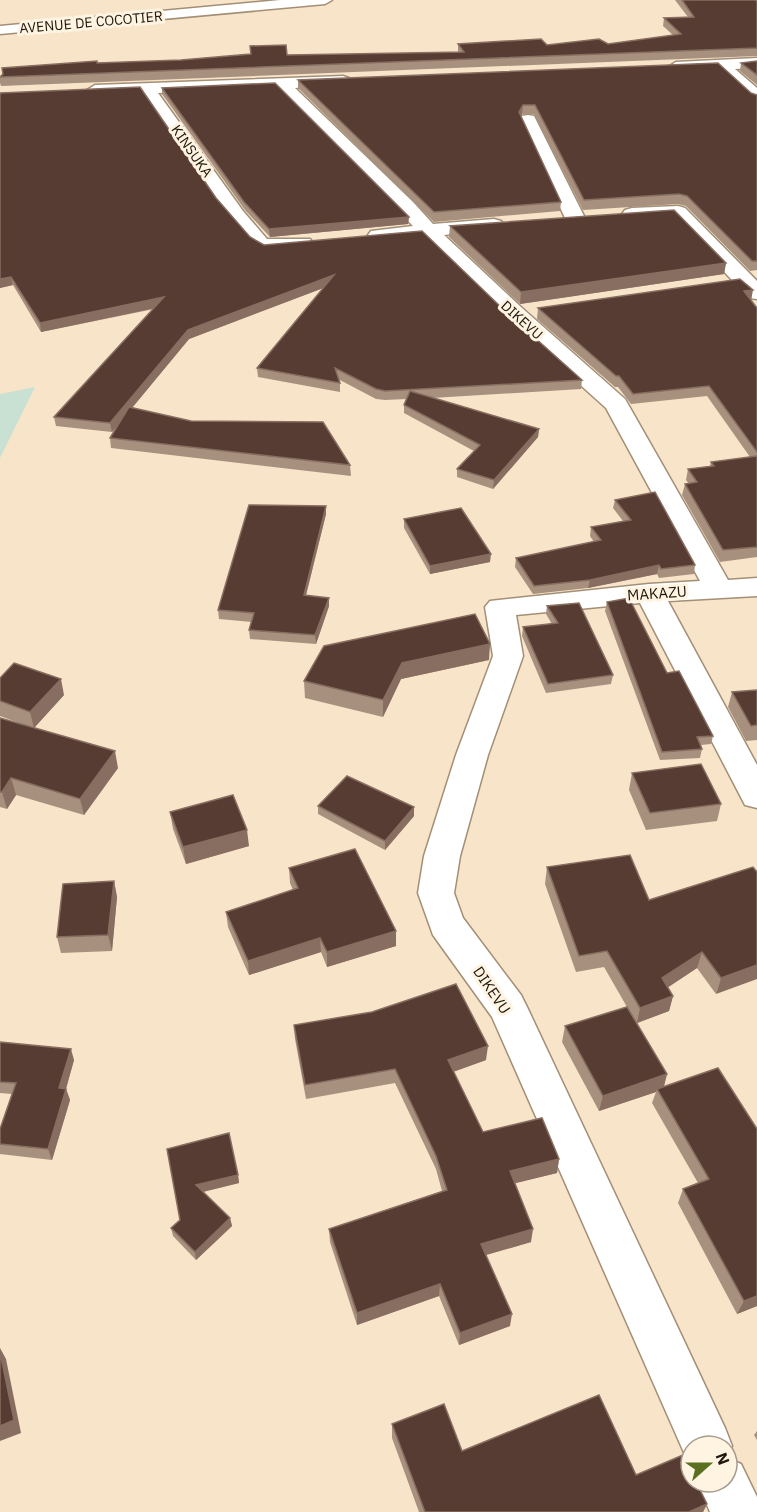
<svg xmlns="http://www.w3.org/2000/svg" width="757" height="1512" font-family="'IBM Plex Sans',sans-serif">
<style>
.green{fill:#c8e1d2}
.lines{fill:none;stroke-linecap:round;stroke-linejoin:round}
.minor-casing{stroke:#a28f76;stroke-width:3}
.minor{fill:#fff;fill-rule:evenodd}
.wall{fill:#a8907e}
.shaded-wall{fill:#876e60}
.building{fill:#573c33;stroke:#876e60;stroke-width:1.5}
.labels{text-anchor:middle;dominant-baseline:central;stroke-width:6;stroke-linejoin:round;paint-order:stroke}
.far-street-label{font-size:14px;fill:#1e170d;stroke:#fff3e2}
.street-label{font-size:15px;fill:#1e170d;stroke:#fff3e2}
</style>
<rect width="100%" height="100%" fill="#f8e4c9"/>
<polygon class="green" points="35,387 0,458 0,394"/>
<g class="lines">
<g class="minor-casing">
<g id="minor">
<polygon points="280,0 332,0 325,4 0,34 0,26"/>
<polygon points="757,58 757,68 735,69 757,88 757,102 751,100 717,70 676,72 668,67 676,62"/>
<polygon points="343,76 349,78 351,81 349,84 295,88 413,202 433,224 494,219 501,221 504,225 501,229 444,235 522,308 625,399 728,580 757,578 757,596 668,601 757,765 757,808 745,805 640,603 516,615 523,656 488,755 460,856 454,893 463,918 521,995 527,1007 725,1428 732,1446 727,1458 741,1464 757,1497 757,1512 710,1512 697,1482 727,1482 727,1446 691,1446 691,1465 689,1464 492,1017 433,935 418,893 424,856 456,755 493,656 485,607 490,601 649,584 700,581 606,408 506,318 423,237 378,241 371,239 368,235 371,231 413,226 277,88 158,93 243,211 267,239 310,239 313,243 310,247 273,252 253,247 229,219 142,93 95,95 87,90 95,85"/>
<polygon points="528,115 534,116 585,218 582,222 568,222 565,218 520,120 522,116"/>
<polygon points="678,206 685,208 757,281 757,299 749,298 673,218 625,218 622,214 625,210 632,208"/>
</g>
</g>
<use href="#minor" class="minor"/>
</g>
<g class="wall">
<polygon points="675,0 755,0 757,1 757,56 1,86 0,83 0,76 97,63 181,60 251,55 250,46 287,55 458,53 458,44 547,45 608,44 673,35 663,26 664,18 688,17"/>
<polygon points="757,61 757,85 740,71 741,63"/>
<polygon points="298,80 751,93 757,95 757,270 750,271 686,206 678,204 583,210 534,114 522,114 521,116 561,202 560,211 434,222 298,88"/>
<polygon points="162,88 409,217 408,224 270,237 245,210 162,94"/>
<polygon points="0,93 216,198 250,237 264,245 505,311 582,380 581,389 432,398 539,429 538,437 493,489 457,477 457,469 474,451 404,413 404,405 406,399 385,400 376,399 338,379 340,383 340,392 258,377 257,368 323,288 189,339 132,408 350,465 351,476 111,448 110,438 119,424 112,432 56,426 54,417 154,309 41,332 13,285 0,288"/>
<polygon points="450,226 726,263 724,274 520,304 449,237"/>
<polygon points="751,300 757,308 757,557 720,562 682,495 685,484 689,484 686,480 688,469 710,466 711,462 750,457 707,396 631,404 618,387 615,387 537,319 538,308"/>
<polygon points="615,500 695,565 694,574 659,578 657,574 588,588 533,594 515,567 516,558 594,542 590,536 591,527 623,521 613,508"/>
<polygon points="326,506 326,514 306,595 329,606 316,644 250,639 249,630 252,622 219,619 218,610"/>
<polygon points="404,519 490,562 430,574 404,528"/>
<polygon points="607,602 667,673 713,736 711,744 701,745 702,749 700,758 660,760 605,611"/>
<polygon points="547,606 613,675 611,684 546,693 522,636 523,627 552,624 546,614"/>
<polygon points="489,660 401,679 383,717 305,698 304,681"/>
<polygon points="0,678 64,695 34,728 118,768 84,815 16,795 7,809 0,807 0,718 30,727 0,716"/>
<polygon points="757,690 757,740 746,741 728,707 732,692"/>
<polygon points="632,773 721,804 717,821 646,830 629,790"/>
<polygon points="318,806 414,816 385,850 318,814"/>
<polygon points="170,812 249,846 186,864 173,829"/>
<polygon points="547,867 649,900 757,872 716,994 697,968 668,987 673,996 669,1011 637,1023 667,1074 664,1086 757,1129 757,1306 737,1314 678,1203 683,1189 698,1183 652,1103 656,1092 599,1111 562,1042 565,1026 627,1007 604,967 576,972 545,884"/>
<polygon points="289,868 396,931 396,946 327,967 321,952 249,975 228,927 226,912 293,890 290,883"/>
<polygon points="114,881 117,897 112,951 61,953 57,937"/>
<polygon points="294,1025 486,1060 453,1072 483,1132 559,1159 557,1173 515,1183 531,1242 486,1255 510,1326 459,1345 439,1296 357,1325 330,1242 329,1229 442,1191 436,1169 395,1083 306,1099 295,1039"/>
<polygon points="0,1042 74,1060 66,1089 70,1100 52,1160 0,1154 0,1129 12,1094 0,1093"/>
<polygon points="167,1149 238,1175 239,1183 203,1192 230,1218 232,1226 196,1260 173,1236 171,1228 180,1220"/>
<polygon points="392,1424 462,1451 636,1475 707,1504 703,1512 419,1512 392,1438"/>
<polygon points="757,1431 757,1440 754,1435"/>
</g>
<g class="shaded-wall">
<polygon points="523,105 522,114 518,121 519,112"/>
<polygon points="409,217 408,224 270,237 269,229"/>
<polygon points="726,263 724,274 520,304 521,292"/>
<polygon points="334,275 334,284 189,339 112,432 110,423 188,330"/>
<polygon points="11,277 13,285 0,288 0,279"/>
<polygon points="753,290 751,301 744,291"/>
<polygon points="164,297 165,306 41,332 40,323"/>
<polygon points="539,429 538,437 493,489 494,480"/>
<polygon points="326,506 326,514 304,603 304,595"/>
<polygon points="491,554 490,562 430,574 430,566"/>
<polygon points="659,565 657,574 588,588 590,580"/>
<polygon points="329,598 329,606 316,644 315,635"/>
<polygon points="490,644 489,660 401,679 383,717 383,700 402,663"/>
<polygon points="61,679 64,695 34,728 30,712"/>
<polygon points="115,751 118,768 84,815 80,799"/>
<polygon points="11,778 16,795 7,809 2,792"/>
<polygon points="414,807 414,816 385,850 385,841"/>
<polygon points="247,830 249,846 186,864 183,847"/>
<polygon points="114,881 117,897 112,951 108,935"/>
<polygon points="396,931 396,946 327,967 327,952"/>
<polygon points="320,938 321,952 249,975 248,961"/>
<polygon points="702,952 697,968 658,994 662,978"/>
<polygon points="757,965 757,979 716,994 721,978"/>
<polygon points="673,996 669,1011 637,1023 640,1008"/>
<polygon points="488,1046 486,1060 447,1074 448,1060"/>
<polygon points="71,1049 74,1060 63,1099 59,1088"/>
<polygon points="667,1074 663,1090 657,1089 656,1092 599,1111 603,1096"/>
<polygon points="66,1089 70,1100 52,1160 48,1149"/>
<polygon points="559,1159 557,1173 508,1185 510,1171"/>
<polygon points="238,1175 239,1183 198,1193 196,1185"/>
<polygon points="230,1218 232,1226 196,1260 195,1252"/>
<polygon points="533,1229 531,1242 479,1257 481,1244"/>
<polygon points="440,1284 439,1296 357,1325 357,1313"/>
<polygon points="757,1296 757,1306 737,1314 744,1301"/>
<polygon points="512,1314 510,1326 459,1345 460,1333"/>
<polygon points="0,1348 6,1359 21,1433 0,1441"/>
<polygon points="707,1504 703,1512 689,1512"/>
</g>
<g class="building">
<polygon points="682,0 755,0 757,1 757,48 0,77 3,74 2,68 97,61 97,63 181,60 251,54 250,46 286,45 287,55 464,52 458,44 541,39 547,45 599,39 608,44 681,34 664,18 694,17"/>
<polygon points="757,61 757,75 741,63"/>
<polygon points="718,63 751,93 757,95 757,261 752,261 687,196 679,194 584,200 535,105 523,105 519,112 561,202 434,212 298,80"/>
<polygon points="275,83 409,217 269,229 244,202 162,88"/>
<polygon points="140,87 216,198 250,237 264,245 422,231 505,311 582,380 385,391 376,389 335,368 340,383 257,368 334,275 188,330 110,423 54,417 164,297 40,323 11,277 0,279 0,93"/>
<polygon points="674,210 726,263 521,292 450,226"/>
<polygon points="740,279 753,290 744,291 757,308 757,452 709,386 633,394 619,376 616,376 538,308"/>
<polygon points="410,391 539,429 494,480 457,469 480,445 404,405"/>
<polygon points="129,407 191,421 323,422 350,465 110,438"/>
<polygon points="757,456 757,547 723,550 685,484 697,482 688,469 714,466 711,462"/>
<polygon points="655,492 695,565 661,569 659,565 590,580 534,586 516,558 601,540 591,527 631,520 615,500"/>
<polygon points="249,505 326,506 304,595 329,598 315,635 249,630 254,613 218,610"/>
<polygon points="461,508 491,554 430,566 404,519"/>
<polygon points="629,598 667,673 679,671 713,736 697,737 702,749 662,752 607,602"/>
<polygon points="579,603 613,675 548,684 523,627 558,623 547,606"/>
<polygon points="475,614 490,644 402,663 383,700 304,681 324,646"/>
<polygon points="14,663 61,679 30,712 0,701 0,678"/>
<polygon points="757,690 757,725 751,726 732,692"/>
<polygon points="0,718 115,751 80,799 11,778 2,792 0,792"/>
<polygon points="701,764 721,804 650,813 632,773"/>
<polygon points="347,776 414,807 385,841 318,806"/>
<polygon points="233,795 247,830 183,847 170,812"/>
<polygon points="355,849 396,931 327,952 320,938 248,961 226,912 298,888 289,868"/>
<polygon points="630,855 649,900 753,867 757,872 757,965 721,978 702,952 662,978 673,996 640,1008 607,951 579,956 547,867"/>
<polygon points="114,881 108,935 57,937 63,884"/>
<polygon points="456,984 488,1046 448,1060 483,1132 542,1118 559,1159 510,1171 533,1229 481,1244 512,1314 460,1333 440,1284 357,1313 329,1229 447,1190 436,1156 395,1069 305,1085 294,1025 372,1012"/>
<polygon points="627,1007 667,1074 603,1096 565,1026"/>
<polygon points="0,1042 71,1049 59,1088 66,1089 48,1149 0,1144 0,1129 16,1083 0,1082"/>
<polygon points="718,1068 757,1129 757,1296 744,1301 683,1189 709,1179 657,1089"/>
<polygon points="229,1133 238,1175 196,1185 230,1218 195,1252 171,1228 180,1220 167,1149"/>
<polygon points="0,1352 14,1420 0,1426"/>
<polygon points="599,1395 636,1475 683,1455 691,1472 691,1482 696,1482 707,1504 689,1512 425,1512 392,1424 444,1404 462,1451"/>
</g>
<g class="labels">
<g class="far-street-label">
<text transform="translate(91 22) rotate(-5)">AVENUE DE COCOTIER</text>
<text transform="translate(192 151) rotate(55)">KINSUKA</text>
<text transform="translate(522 320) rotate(42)">DIKEVU</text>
</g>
<g class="street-label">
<text transform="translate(657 593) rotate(-4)">MAKAZU</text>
<text transform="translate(492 990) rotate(56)">DIKEVU</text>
</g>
</g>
<g transform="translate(709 1464) rotate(69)"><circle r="28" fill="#fff3e2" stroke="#a59b8d" stroke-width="1.5"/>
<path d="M0-4.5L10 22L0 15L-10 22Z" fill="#5a6f1f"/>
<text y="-9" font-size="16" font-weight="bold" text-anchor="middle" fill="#1e170d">N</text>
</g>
</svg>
